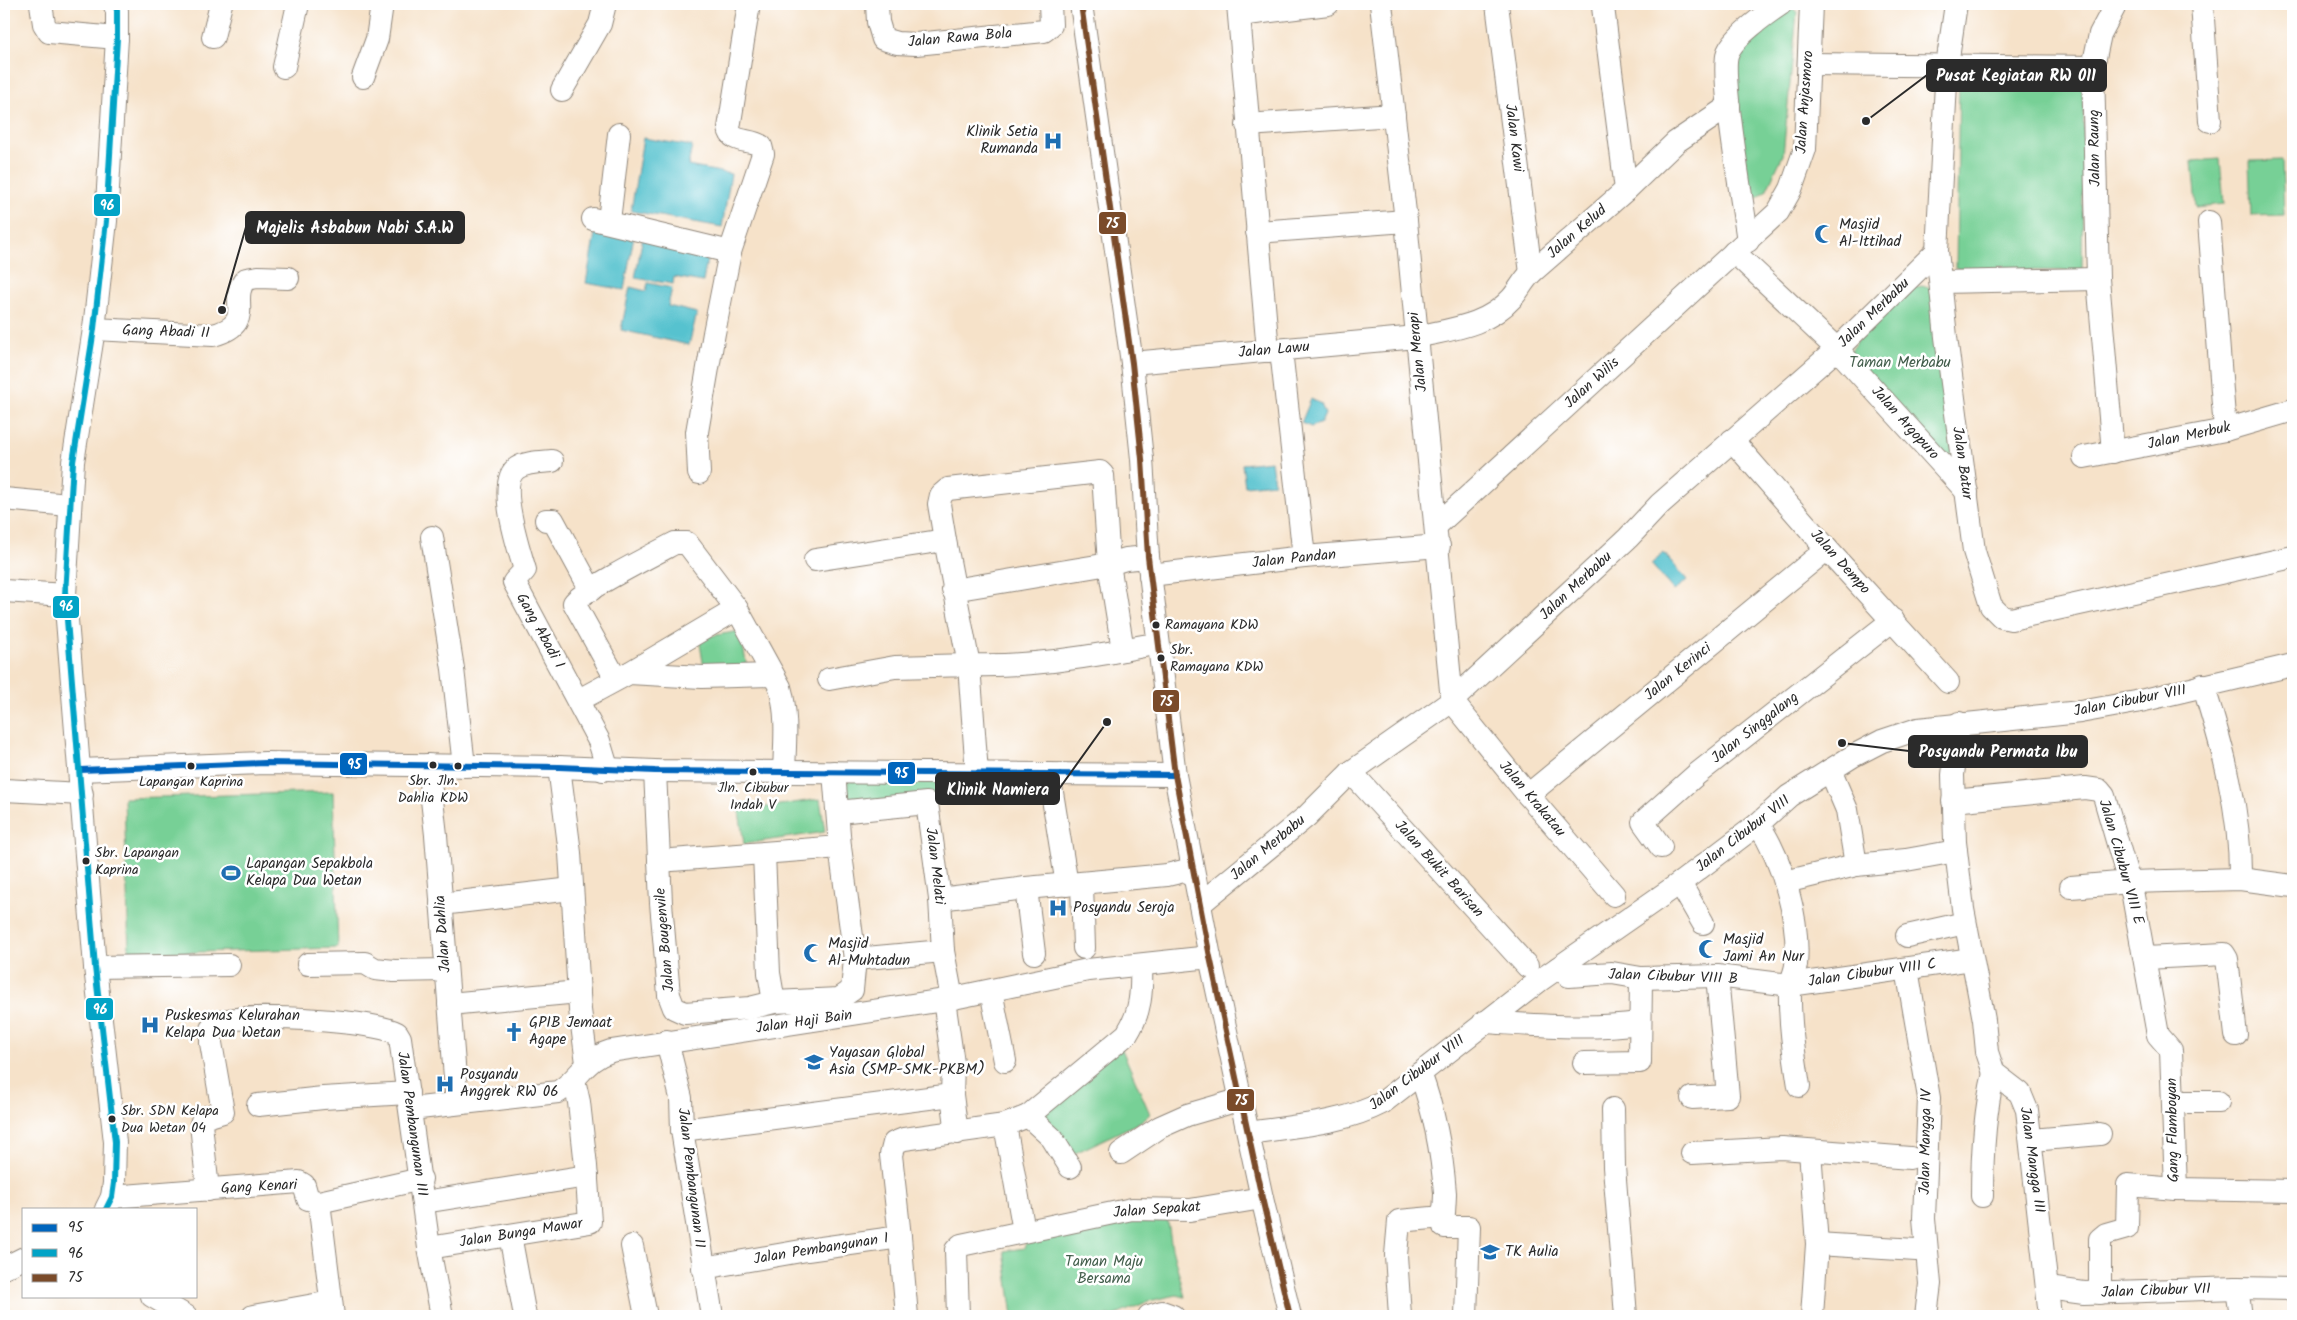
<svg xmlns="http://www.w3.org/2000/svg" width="2297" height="1320" font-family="Kalam,sans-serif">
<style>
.green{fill:#77d096;stroke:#517e60}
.water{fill:#56c2cf;stroke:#40767d}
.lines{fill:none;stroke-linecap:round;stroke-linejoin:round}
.minor-casing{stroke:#90867a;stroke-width:24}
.minor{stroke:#fff;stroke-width:22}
.bus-1-casing{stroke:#fff;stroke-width:10}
.bus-2-casing{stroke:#fff;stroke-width:10}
.bus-3-casing{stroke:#fff;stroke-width:10}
.bus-1{stroke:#0065bd;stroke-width:6}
.bus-2{stroke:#02a3c6;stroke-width:6}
.bus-3{stroke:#7a4b2a;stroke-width:6}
.bus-dot{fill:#2b2b2b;stroke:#fff;stroke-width:2}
.labels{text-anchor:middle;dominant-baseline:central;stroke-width:5;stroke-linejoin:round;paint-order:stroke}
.bus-label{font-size:14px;fill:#2b2b2b;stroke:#fff;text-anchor:start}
.street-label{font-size:15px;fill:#2b2b2b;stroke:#fff}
.poi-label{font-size:15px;fill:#2b2b2b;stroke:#fff;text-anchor:start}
.park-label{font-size:15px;fill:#425d4b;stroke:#fff}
.leader{fill:none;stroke:#2b2b2b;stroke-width:2}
.callout-dot{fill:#2b2b2b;stroke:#fff;stroke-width:2}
.callout{fill:#2b2b2b;stroke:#2b2b2b;stroke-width:2}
.callout-label{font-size:16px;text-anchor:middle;font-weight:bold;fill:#fff}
.line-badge{stroke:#fff;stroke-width:2}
.badge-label{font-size:14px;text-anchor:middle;font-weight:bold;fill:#fff}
</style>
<rect width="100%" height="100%" fill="#fff"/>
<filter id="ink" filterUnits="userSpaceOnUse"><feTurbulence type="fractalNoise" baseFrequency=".02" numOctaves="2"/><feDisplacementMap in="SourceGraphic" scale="10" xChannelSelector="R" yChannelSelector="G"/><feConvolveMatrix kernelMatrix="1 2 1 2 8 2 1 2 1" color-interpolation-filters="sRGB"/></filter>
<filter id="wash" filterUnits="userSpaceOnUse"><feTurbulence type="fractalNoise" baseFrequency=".0096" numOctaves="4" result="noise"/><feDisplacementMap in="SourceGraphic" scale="20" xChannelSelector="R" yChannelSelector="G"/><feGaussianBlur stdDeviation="1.12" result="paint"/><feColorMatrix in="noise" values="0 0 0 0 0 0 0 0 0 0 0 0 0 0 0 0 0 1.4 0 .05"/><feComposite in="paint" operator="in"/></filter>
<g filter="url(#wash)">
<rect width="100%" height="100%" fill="#f6e2c9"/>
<g class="green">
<polygon points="1787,4 1797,12 1783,155 1766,191 1741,209 1723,51"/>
<polygon points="1959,76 2084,78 2082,271 1956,269"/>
<polygon points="2220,159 2224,204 2196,207 2192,161"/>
<polygon points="2282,160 2284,215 2251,216 2249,161"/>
<polygon points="1923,286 1935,290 1938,317 1932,329 1940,340 1954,454 1932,456 1842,361 1858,340 1910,288"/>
<polygon points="740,631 747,667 705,674 699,638"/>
<polygon points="838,776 939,779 937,792 928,800 847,802"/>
<polygon points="333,792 338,948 129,954 124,798"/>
<polygon points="820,799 825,832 744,844 739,811"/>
<polygon points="1120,1045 1150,1114 1140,1122 1069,1156 1035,1114"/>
<polygon points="1167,1216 1172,1248 1185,1297 1177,1295 1149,1301 1114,1316 1013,1316 1004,1251 1024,1248 1027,1241 1089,1226"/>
</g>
<g class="water">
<polygon points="643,138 692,146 688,166 731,174 722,227 631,211"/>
<polygon points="597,223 635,230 624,290 586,283"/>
<polygon points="643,236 709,248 703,282 674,277 673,284 635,278"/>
<polygon points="648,283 672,288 668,306 697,313 689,345 621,330 630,287 646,291"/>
<polygon points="1311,399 1321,404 1325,414 1321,423 1311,427 1301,423"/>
<polygon points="1271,461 1274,483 1245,486 1242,464"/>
<polygon points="1664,553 1687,580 1674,591 1651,564"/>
</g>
</g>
<g filter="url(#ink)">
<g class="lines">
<g class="minor-casing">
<g id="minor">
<polyline points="41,4 44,24 49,32 117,38"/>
<polyline points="877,4 878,22 883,39 897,43 916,44 1044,31 1051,25 1050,4"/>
<polyline points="1081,4 1132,363 1142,459 1148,557 1175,775 1210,957 1262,1198 1290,1316"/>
<polyline points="1238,4 1268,351"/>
<polyline points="1381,4 1406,221 1452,701 1528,795 1614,895"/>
<polyline points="1497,4 1531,273"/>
<polyline points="1956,4 1947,65 1937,251 1946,337 1974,551 1991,606 2002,617 2011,619 2293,557"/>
<polyline points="2202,4 2210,121"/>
<polyline points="1603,7 1626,190"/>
<polyline points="1240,15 1328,4"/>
<polyline points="213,37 221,4"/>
<polyline points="1809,64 2093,67"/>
<polyline points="284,67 298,4"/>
<polyline points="363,77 377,39 382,4"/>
<polyline points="562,90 600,24 605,4"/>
<polyline points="1247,125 1394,115"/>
<polyline points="593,219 730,252"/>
<polyline points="609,221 619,134"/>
<polyline points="2209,222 2225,430"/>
<polyline points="1257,232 1406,221"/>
<path d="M1748,241C1744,211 1719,72 1728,52C1735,36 1766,14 1781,4"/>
<polyline points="1734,252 1837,349 1967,492"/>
<polyline points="1941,282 2098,279"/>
<path d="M94,329L213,335C258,323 227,299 246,279L258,277L288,278"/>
<polyline points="1281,350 1304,557"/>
<path d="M1132,363L1417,337C1451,329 1487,326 1512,298C1519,290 1523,281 1531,273L1626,190L1676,142L1729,106"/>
<polyline points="1732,440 1827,549 1948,682"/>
<polyline points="2113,452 2098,279 2093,67 2100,34 2116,4"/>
<polyline points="2084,457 2225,430 2293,410"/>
<path d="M552,461C541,462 526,462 517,468C496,482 519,549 525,570L514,582L599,741L606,764L603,770"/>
<path d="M699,473L697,432L714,333L730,252L763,154L761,146C750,138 731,144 729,128L749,4"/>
<polyline points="4,499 69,505"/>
<polyline points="546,520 553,520 591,590"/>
<polyline points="1436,526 1778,212 1791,189 1805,149 1811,4"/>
<polyline points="432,537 453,669 464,766"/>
<polyline points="945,540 939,504 941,495 948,489 1100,472 1103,475 1109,564 1123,650"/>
<path d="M815,560L945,540L969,665C1015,667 1062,661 1108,653C1124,650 1140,646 1157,644"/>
<polyline points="1150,575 1304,557 1439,546"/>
<polyline points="953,590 1109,564 1126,559 1148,557"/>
<polyline points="4,591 65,595"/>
<polyline points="629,673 737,609"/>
<path d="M616,679L574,603C581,591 658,552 675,543H687L737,609L780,687C788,715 785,742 784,771"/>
<polyline points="829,679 895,667 969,665 977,773"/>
<path d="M2203,685C2223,748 2241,813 2240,879"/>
<polyline points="579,700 629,673 702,677 773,675"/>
<polyline points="1959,723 1953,775 1955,842 1963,909 1984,1020 1987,1052 1994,1073 2020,1093 2027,1110 2050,1316"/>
<polyline points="428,765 436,835 457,1103"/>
<polyline points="559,767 570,853 580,1010 587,1063"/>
<polyline points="80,770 265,763 559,767 655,771 1175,775"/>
<polyline points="1830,770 1847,810 1856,865"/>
<polyline points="655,771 661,903 669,995 674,1008 685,1013 750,1008 774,1002 839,999 852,990 855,959 840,847 834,772"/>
<polyline points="1351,772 1527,966"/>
<polyline points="1049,774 1067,885"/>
<polyline points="4,790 82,794"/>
<polyline points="1528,795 1827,549"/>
<polyline points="1953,801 2085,788 2099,790 2104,796 2133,896 2158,1035 2171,1050 2176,1189"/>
<polyline points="838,812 927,803 940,899 943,951 950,988"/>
<path d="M1758,824C1783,861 1800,920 1796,965C1795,973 1791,980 1790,987C1789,1020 1794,1054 1799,1086"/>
<polyline points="1661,847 1643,822 1697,774 1893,620"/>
<polyline points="764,854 769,973 774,1002"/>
<polyline points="659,861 840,847"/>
<polyline points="1785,882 1856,865 1906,860 1956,851"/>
<polyline points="1680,883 1703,923"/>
<polyline points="1082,884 1084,948"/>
<polyline points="2071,887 2130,882 2240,879 2293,886"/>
<polyline points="1026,888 1034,953"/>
<polyline points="940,899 1026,888 1167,875 1192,869"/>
<polyline points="441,904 572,889"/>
<polyline points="1200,904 1307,816 1351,772 1452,701 1628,538 1660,504 1837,349 1937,251"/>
<polyline points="1907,936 1965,923"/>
<polyline points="2146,958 2224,954 2227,959 2236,1035"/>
<polyline points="855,959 943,951"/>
<polyline points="308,964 365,963 375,969 394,971 445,970"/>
<polyline points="95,967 229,965"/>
<polyline points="1558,968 1569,976 1612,973 1641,978 1717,976 1790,985 1972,959"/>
<polyline points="1907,969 1929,1098 1924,1218 1930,1284 1926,1316"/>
<polyline points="991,991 1005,1061"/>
<polyline points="944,1000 953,1063 952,1095 957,1133"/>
<polyline points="449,1004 579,992"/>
<path d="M1484,1022C1536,1025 1587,1030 1639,1023"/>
<polyline points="667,1041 681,1098 682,1130 712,1316"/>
<polyline points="1584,1063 1640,1062 1641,978"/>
<path d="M1420,1073C1434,1111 1442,1152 1445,1193C1445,1204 1443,1216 1444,1227H1469L1466,1316"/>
<polyline points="1692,1098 1728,1096 1717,976"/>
<polyline points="2173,1102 2218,1102"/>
<polyline points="258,1105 323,1098 408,1093"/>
<path d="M411,1109L558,1092C581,1078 583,1060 611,1051L944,1000L1088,970L1210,957"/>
<polyline points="1613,1109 1614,1167 1626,1316"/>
<polyline points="1028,1116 1052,1138 1070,1167"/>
<polyline points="1005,1125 1024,1231"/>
<polyline points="682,1130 952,1095"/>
<path d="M1249,1133C1293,1126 1342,1124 1382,1103L1539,981L1680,883L1758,824L1789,796L1853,756L1882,741L1918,729L2080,712L2136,702L2293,665"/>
<polyline points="2032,1140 2100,1134"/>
<polyline points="1810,1151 1817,1244 1812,1316"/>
<polyline points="1121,1153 1160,1127 1187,1115 1242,1099"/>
<polyline points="1692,1153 1782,1148 1910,1158"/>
<path d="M208,1190L201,1124L203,1118L223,1112L211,1043V1029C215,1025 218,1023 224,1021C252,1014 371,1020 397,1033L400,1038L429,1248L442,1316"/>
<path d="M1982,1196C1982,1154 1984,1114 1994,1073"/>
<polyline points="112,1197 299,1182 304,1185 308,1199 319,1202 421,1179"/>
<polyline points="319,1202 333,1316"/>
<polyline points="424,1202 587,1176"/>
<polyline points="106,1209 112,1197 114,1183 115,1142 95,967 65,595 73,462 94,329 106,221 117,38 117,10 114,4"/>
<polyline points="510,1235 525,1316"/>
<polyline points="900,1237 907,1316"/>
<polyline points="1817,1244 1916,1250"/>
<polyline points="632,1246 646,1316"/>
<polyline points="429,1248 590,1222 586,1166 579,1102 574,1080"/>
<polyline points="4,1268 24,1258"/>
<path d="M703,1268L807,1250L900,1237L891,1155L894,1143L904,1139L1005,1125L1028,1116L1127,1034C1141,1012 1142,991 1141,966"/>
<polyline points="2048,1288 2084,1293 2237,1288 2293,1289"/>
<polyline points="2237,1288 2241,1316"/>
<polyline points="2100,1293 2100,1239 2106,1234 2127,1228 2128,1185 2176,1189 2293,1191"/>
<polyline points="152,1296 186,1316"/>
<polyline points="253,1316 331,1302"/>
<polyline points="958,1316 956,1250 961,1245 1132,1209 1190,1210 1262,1198"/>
<polyline points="1149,1316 1162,1312 1173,1316"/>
<polyline points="1400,1316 1396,1255 1399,1221 1443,1217"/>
</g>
</g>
<use href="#minor" class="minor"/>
<g class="bus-1-casing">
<polyline id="bus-1" points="80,770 265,763 559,767 655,771 1175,775"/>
</g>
<g class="bus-2-casing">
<polyline id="bus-2" points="106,1209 112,1197 114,1183 115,1142 95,967 65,595 73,462 94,329 106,221 117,38 117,10 114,4"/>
</g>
<g class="bus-3-casing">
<polyline id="bus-3" points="1081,4 1132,363 1142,459 1148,557 1175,775 1210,957 1262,1198 1290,1316"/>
</g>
<use href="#bus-1" class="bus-1"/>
<use href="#bus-2" class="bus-2"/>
<use href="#bus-3" class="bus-3"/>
</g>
</g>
<defs>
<g id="hospital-bare" transform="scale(1.5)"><path d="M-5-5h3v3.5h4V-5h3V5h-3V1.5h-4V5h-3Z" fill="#1f6fb2" stroke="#fff" stroke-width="2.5" paint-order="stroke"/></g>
<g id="mosque-bare" transform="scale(1.5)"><path d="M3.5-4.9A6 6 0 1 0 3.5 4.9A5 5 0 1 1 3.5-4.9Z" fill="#1f6fb2" stroke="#fff" stroke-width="2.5" paint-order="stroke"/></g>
<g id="stadium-bare" transform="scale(1.5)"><path d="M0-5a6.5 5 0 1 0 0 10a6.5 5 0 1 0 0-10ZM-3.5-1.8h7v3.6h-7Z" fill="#1f6fb2" stroke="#fff" stroke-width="2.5" paint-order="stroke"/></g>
<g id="church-bare" transform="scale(1.5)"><path d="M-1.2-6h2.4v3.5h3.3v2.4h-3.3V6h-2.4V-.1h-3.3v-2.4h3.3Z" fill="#1f6fb2" stroke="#fff" stroke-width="2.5" paint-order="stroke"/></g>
<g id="school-bare" transform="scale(1.5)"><path d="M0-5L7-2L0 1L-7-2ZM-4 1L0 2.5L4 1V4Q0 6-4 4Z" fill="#1f6fb2" stroke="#fff" stroke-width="2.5" paint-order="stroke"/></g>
</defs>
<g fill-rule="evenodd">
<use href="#hospital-bare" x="1053" y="141"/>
<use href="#mosque-bare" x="1824" y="234"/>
<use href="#stadium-bare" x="231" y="873"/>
<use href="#hospital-bare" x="1058" y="908"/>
<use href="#mosque-bare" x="1708" y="949"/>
<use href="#mosque-bare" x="813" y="953"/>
<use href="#hospital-bare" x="150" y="1025"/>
<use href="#church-bare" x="514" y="1032"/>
<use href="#school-bare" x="814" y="1062"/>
<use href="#hospital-bare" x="445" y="1084"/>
<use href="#school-bare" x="1490" y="1252"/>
</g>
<g class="bus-dot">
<circle cx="1156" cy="625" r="4.5"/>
<circle cx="1161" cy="658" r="4.5"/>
<circle cx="433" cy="765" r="4.5"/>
<circle cx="191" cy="766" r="4.5"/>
<circle cx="458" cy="766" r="4.5"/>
<circle cx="753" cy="772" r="4.5"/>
<circle cx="86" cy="861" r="4.5"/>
<circle cx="112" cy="1119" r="4.5"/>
</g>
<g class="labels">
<g class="bus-label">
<text x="1165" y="625">Ramayana KDW</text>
<text x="1170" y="650">Sbr.<tspan x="1170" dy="17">Ramayana KDW</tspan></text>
<text x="433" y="781" text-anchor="middle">Sbr. Jln.<tspan x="433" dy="17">Dahlia KDW</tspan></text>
<text x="191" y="782" text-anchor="middle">Lapangan Kaprina</text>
<text x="753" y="788" text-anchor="middle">Jln. Cibubur<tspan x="753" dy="17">Indah V</tspan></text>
<text x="95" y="853">Sbr. Lapangan<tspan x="95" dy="17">Kaprina</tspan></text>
<text x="121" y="1111">Sbr. SDN Kelapa<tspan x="121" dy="17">Dua Wetan 04</tspan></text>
</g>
<g class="street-label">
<text transform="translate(960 38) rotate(-5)">Jalan Rawa Bola</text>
<text transform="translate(1805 102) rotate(-86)">Jalan Anjasmoro</text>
<text transform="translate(1514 138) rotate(83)">Jalan Kawi</text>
<text transform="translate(2095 148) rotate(-91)">Jalan Raung</text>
<text transform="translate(1577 232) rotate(-41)">Jalan Kelud</text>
<text transform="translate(1874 313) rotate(-44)">Jalan Merbabu</text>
<text transform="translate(166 332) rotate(2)">Gang Abadi II</text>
<text transform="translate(1274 350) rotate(-5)">Jalan Lawu</text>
<text transform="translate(1418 352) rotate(-96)">Jalan Merapi</text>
<text transform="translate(1592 383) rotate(-42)">Jalan Wilis</text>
<text transform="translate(1905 423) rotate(48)">Jalan Argopuro</text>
<text transform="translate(2189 436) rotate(-12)">Jalan Merbuk</text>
<text transform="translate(1962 463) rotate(82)">Jalan Batur</text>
<text transform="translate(1294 559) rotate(-6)">Jalan Pandan</text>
<text transform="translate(1840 562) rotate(48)">Jalan Dempo</text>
<text transform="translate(1576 586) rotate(-43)">Jalan Merbabu</text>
<text transform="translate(540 631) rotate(61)">Gang Abadi I</text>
<text transform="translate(1678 672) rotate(-39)">Jalan Kerinci</text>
<text transform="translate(2130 701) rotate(-11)">Jalan Cibubur VIII</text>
<text transform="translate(1755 728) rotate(-38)">Jalan Singgalang</text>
<text transform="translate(1532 799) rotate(50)">Jalan Krakatau</text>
<text transform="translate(1743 834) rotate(-38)">Jalan Cibubur VIII</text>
<text transform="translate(1268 848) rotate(-40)">Jalan Merbabu</text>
<text transform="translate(2121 862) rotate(74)">Jalan Cibubur VIII E</text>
<text transform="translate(935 866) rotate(83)">Jalan Melati</text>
<text transform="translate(1439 869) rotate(48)">Jalan Bukit Barisan</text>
<text transform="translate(443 934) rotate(-94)">Jalan Dahlia</text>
<text transform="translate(665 940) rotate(-95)">Jalan Bougenvile</text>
<text transform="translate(1872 973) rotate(-8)">Jalan Cibubur VIII C</text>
<text transform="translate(1673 977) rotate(2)">Jalan Cibubur VIII B</text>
<text transform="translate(804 1022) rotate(-8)">Jalan Haji Bain</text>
<text transform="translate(1417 1073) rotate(-37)">Jalan Cibubur VIII</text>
<text transform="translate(412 1124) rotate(82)">Jalan Pembangunan III</text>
<text transform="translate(2173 1130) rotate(-91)">Gang Flamboyan</text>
<text transform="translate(1926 1142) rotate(-89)">Jalan Mangga IV</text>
<text transform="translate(2032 1160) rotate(82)">Jalan Mangga III</text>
<text transform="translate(691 1178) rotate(83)">Jalan Pembangunan II</text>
<text transform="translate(259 1187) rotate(-3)">Gang Kenari</text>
<text transform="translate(1157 1210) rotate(-4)">Jalan Sepakat</text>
<text transform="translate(521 1233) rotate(-9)">Jalan Bunga Mawar</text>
<text transform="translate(821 1249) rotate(-9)">Jalan Pembangunan I</text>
<text transform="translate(2156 1291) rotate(-2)">Jalan Cibubur VII</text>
</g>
<g class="poi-label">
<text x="1038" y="132" text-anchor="end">Klinik Setia<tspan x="1038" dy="17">Rumanda</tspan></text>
<text x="1839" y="225">Masjid<tspan x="1839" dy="17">Al-Ittihad</tspan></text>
<text x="246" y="864">Lapangan Sepakbola<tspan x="246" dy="17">Kelapa Dua Wetan</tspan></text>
<text x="1073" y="908">Posyandu Seroja</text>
<text x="1723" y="940">Masjid<tspan x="1723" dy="17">Jami An Nur</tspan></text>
<text x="828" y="944">Masjid<tspan x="828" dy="17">Al-Muhtadun</tspan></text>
<text x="165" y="1016">Puskesmas Kelurahan<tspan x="165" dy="17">Kelapa Dua Wetan</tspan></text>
<text x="529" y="1023">GPIB Jemaat<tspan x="529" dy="17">Agape</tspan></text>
<text x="829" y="1053">Yayasan Global<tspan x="829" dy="17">Asia (SMP-SMK-PKBM)</tspan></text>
<text x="460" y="1075">Posyandu<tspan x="460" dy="17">Anggrek RW 06</tspan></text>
<text x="1505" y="1252">TK Aulia</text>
</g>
<g class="park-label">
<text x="1900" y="363">Taman Merbabu</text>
<text x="1104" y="1262">Taman Maju<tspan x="1104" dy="17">Bersama</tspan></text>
</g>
</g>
<path class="leader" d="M1866 121L1927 75M222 310L246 227M1842 743L1909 751M1107 722L1059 789"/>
<g class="callout-dot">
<circle cx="1866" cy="121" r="5"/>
<circle cx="222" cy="310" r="5"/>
<circle cx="1842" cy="743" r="5"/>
<circle cx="1107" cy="722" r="5"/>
</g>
<g class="callout">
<rect x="1927" y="60" width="179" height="31" rx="5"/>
<rect x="246" y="212" width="218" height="31" rx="5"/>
<rect x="1909" y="736" width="178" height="31" rx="5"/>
<rect x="936" y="773" width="123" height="31" rx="5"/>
</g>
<g class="callout-label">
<text x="2016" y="81">Pusat Kegiatan RW 011</text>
<text x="355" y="233">Majelis Asbabun Nabi S.A.W</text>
<text x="1998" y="757">Posyandu Permata Ibu</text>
<text x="998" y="795">Klinik Namiera</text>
</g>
<g class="line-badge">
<rect x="93" y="193" width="28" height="24" rx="5" fill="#02a3c6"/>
<rect x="1098" y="211" width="29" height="24" rx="5" fill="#7a4b2a"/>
<rect x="52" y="595" width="28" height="24" rx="5" fill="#02a3c6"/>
<rect x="1152" y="689" width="28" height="24" rx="5" fill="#7a4b2a"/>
<rect x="339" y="752" width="29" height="24" rx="5" fill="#0065bd"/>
<rect x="887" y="761" width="29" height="24" rx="5" fill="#0065bd"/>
<rect x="85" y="997" width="29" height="24" rx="5" fill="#02a3c6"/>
<rect x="1226" y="1088" width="29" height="24" rx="5" fill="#7a4b2a"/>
</g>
<g class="badge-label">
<text x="107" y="210">96</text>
<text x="1112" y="228">75</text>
<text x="66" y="611">96</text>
<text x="1166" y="706">75</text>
<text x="354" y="769">95</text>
<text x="901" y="778">95</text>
<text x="100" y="1014">96</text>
<text x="1241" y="1105">75</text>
</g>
<rect width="2297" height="1320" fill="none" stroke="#fff" stroke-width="20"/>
<rect x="22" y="1208" width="175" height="90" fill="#ffffff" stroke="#aaaaaa"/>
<rect x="32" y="1224" width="25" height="8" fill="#0065bd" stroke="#aaaaaa"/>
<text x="68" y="1232" font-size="15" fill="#2b2b2b">95</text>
<rect x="32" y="1249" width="25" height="8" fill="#02a3c6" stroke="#aaaaaa"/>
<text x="68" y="1258" font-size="15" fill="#2b2b2b">96</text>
<rect x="32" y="1274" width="25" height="8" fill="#7a4b2a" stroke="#aaaaaa"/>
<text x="68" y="1282" font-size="15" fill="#2b2b2b">75</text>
</svg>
